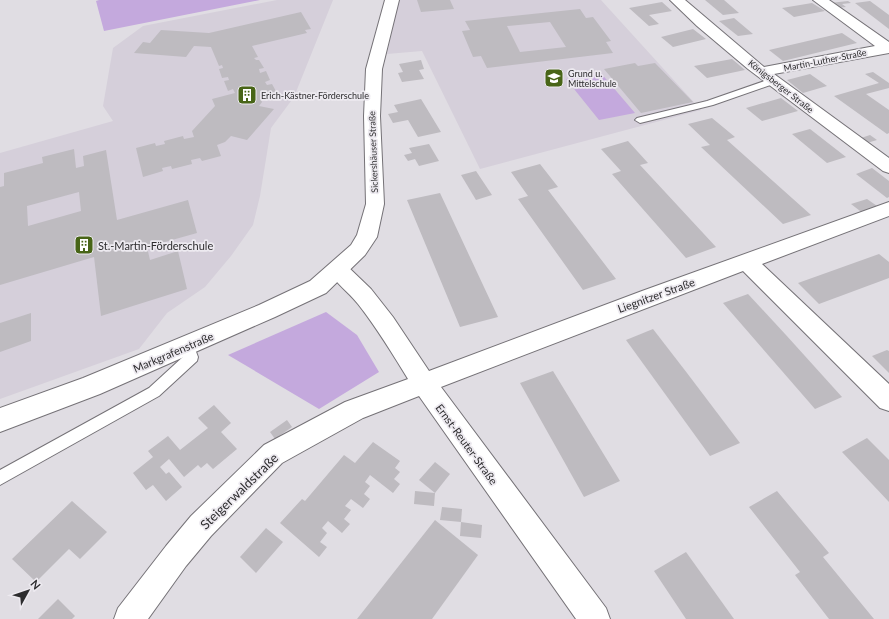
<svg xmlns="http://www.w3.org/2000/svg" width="889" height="619" font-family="Lato,sans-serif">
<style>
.built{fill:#d5cfda}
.green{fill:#c4a9dd}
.building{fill:#bebbc0;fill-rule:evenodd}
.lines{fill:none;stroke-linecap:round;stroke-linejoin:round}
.lane-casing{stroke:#757277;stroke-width:2}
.street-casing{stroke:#757277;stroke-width:2}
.secondary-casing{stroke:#757277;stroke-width:2}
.lane{fill:#fff;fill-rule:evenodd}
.street{fill:#fff;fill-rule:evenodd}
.secondary{fill:#fff;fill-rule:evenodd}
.labels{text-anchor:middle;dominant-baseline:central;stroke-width:3.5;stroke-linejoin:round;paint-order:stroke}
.far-street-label{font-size:9px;fill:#2d2c2e;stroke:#edeaf0}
.far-poi-label{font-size:9px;fill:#2d2c2e;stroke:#edeaf0;text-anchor:start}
.poi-label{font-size:11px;fill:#2d2c2e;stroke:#edeaf0;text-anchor:start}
.street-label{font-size:11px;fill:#2d2c2e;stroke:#edeaf0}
.near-street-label{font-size:13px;fill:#2d2c2e;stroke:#edeaf0}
</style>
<rect width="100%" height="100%" fill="#e0dde3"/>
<g class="built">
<polygon points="277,0 333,0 294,97 271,128 260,196 253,225 231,256 205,287 167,313 139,349 0,399 0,153 113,121 103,106 113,48 143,26"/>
<polygon points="399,0 601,0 701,110 480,169 422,51 387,54"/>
</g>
<g class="green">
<polygon points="99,0 260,0 104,31 96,1"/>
<polygon points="600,72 635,113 599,120 566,79"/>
<polygon points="326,312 357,335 379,372 319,409 228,355"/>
</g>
<g class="building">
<polygon points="417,0 450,0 454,9 421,12"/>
<polygon points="705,0 724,0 739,13 723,15"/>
<polygon points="848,1 851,3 842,4 846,7 837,8 830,3"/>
<polygon points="870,1 889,15 889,29 855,3"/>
<polygon points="662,2 672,11 649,15 659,24 649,26 629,8"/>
<polygon points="812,3 825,11 794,17 782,8"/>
<path d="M580,9L586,18L593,17L611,41L606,42L613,53L487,68L481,56L473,57L462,31L470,30L465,21ZM550,22L566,47L520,52L507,26Z"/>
<polygon points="301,12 311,29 305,30 307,33 252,46 258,57 254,58 256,60 259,60 264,68 259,69 260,73 266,71 270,80 265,82 267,85 272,84 277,93 260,98 262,102 259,106 274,109 247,140 231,136 225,142 217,145 221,156 202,161 200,158 191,160 192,164 172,169 171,166 162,168 163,171 143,177 136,148 155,143 156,146 165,144 164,141 183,136 184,139 194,137 192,131 215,106 212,99 235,93 233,89 228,91 224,81 229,80 228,77 222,78 219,69 223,68 222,65 219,66 211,47 194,46 186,57 134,53 143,42 150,43 161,30 209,33"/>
<polygon points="734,18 753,34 738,36 719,21"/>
<polygon points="693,29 706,39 673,47 661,37"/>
<polygon points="842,33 857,43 783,61 769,50"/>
<polygon points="732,59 745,70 707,78 694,66"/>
<polygon points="421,60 424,69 419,70 424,79 402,82 398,73 403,72 399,64"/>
<polygon points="635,63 638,66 655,63 693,102 641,113 604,69"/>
<polygon points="873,72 889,83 889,88 866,94 889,110 889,133 887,134 834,96 879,83 865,74"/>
<polygon points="810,74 827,86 803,93 787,80"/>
<polygon points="781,98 798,111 762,121 746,108"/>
<polygon points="421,99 441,132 418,137 408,120 393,123 388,114 398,112 394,105"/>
<polygon points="712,118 735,137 727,140 811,215 783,224 701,147 710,145 688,124"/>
<polygon points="810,129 846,157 827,163 792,134"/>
<polygon points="870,135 877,140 867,143 861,138"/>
<polygon points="628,141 648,163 640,165 716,247 686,258 612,174 621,171 601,149"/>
<polygon points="429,144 439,161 419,166 415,159 408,161 404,155 412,153 409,148"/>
<path d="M74,149L76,168L84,166L83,156L106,150L117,220L188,200L197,233L147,247L150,260L178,251L187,289L101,316L94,257L0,285V187L4,186V173L43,163L42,157ZM79,192L81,211L28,226L27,206Z"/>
<polygon points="540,164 558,187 548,190 616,279 583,290 518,199 528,196 511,172"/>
<polygon points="872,168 889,181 889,197 887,198 856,174"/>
<polygon points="476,171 492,195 476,200 461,175"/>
<polygon points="440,193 476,270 498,317 460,327 407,200"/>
<polygon points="867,199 880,208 864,214 851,204"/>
<polygon points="879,254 889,262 889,278 819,304 798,283"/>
<polygon points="748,294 786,335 842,397 815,409 723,303"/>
<polygon points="31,313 31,341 0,352 0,323"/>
<polygon points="653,329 687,373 740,443 710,456 626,340"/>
<polygon points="887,350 889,351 889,373 872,356"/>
<polygon points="553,371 620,481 584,497 520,383"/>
<polygon points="214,405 231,423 221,432 237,449 213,469 207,463 201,468 198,465 184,477 169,459 160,467 166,474 169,472 182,487 166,501 153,485 146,490 133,473 153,457 148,451 168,436 180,450 208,428 198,418"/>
<polygon points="287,420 292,427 275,439 270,432"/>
<polygon points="867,438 889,460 889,502 842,452"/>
<polygon points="373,442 400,461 395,468 400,472 394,479 400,484 393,493 370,475 365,482 370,486 364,494 370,499 363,508 351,499 345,506 351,510 344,519 350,524 342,533 328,521 322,528 327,533 320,542 327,547 319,557 280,523 302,499 305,501 344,455 355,463"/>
<polygon points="435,462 450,474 435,493 419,480"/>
<polygon points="415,491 435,493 434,506 414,504"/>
<polygon points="777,491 829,553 823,557 874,619 829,619 795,575 800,572 749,507"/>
<polygon points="72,501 107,532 80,559 69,549 36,582 12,559"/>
<polygon points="442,507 462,509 461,522 440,520"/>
<polygon points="435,520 478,555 432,619 357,619"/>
<polygon points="461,522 482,525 481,538 460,536"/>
<polygon points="266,528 283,542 256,573 240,557"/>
<polygon points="686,552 734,619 686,619 654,571"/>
<polygon points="58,599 75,616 72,619 38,619"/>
</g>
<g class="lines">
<g class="lane-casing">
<g id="lane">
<polygon points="773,78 776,79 777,81 776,83 713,105 640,123 635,120 637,118 707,101"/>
<polygon points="188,340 192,341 198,357 197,361 159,396 0,485 0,470 149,388 185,355 182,345 184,341"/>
</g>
</g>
<g class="street-casing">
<g id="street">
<polygon points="670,0 685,0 764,67 875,46 813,0 829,0 889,42 889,53 774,74 889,158 889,173 883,171 748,69 697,26"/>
<path d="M889,202V216L762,264L889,384V411L880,408L743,271L441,387L606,608L610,619H576L419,396L363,418L282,463L211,536L186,566L148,619H114L118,608L166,546L191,516L264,445L345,402L408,379C392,353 377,328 358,304C349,292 335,283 328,270L331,264L338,262L345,264L371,289L393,317L429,371L642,291Z"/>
</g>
</g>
<g class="secondary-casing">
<polygon id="secondary" points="385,0 399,0 382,69 380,116 384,204 377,237 365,255 326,293 275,317 100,394 0,432 0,408 83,378 259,305 310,281 351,245 357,235 366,204 364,116 366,69"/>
</g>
<use href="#lane" class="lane"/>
<use href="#street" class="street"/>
<use href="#secondary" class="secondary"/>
</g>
<defs>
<g id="school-square" transform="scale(1)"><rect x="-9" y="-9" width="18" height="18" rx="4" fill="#486517" stroke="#edeaf0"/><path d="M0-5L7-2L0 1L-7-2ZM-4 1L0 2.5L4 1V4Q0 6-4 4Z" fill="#fff"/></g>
<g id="building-square" transform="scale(1)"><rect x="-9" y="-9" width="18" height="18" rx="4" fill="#486517" stroke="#edeaf0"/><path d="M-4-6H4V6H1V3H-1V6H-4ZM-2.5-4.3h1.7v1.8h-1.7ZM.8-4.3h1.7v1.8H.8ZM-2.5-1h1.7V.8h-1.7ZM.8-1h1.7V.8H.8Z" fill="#fff"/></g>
</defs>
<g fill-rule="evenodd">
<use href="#school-square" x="554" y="78"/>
<use href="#building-square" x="247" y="95"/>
<use href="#building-square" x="84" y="245"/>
</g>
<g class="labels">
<g class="far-street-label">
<text transform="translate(825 60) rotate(-11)">Martin-Luther-Straße</text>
<text transform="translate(781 86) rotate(38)">Königsberger Straße</text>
<text transform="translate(373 152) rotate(-92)">Sickershäuser Straße</text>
</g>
<g class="far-poi-label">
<text x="568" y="73">Grund u.<tspan x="568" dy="10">Mittelschule</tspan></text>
<text x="261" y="95">Erich-Kästner-Förderschule</text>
</g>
<g class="poi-label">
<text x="98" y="245">St.-Martin-Förderschule</text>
</g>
<g class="street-label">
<text transform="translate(656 295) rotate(-20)">Liegnitzer Straße</text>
<text transform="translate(173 352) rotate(-23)">Markgrafenstraße</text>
<text transform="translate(467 444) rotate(54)">Ernst-Reuter-Straße</text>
</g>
<g class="near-street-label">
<text transform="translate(239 491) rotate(-44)">Steigerwaldstraße</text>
</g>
</g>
<g transform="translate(28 591) rotate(50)" stroke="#edeaf0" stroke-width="3" paint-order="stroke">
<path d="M0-3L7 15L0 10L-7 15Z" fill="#2d2c2e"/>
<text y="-6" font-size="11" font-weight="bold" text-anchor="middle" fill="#2d2c2e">N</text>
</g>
</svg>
